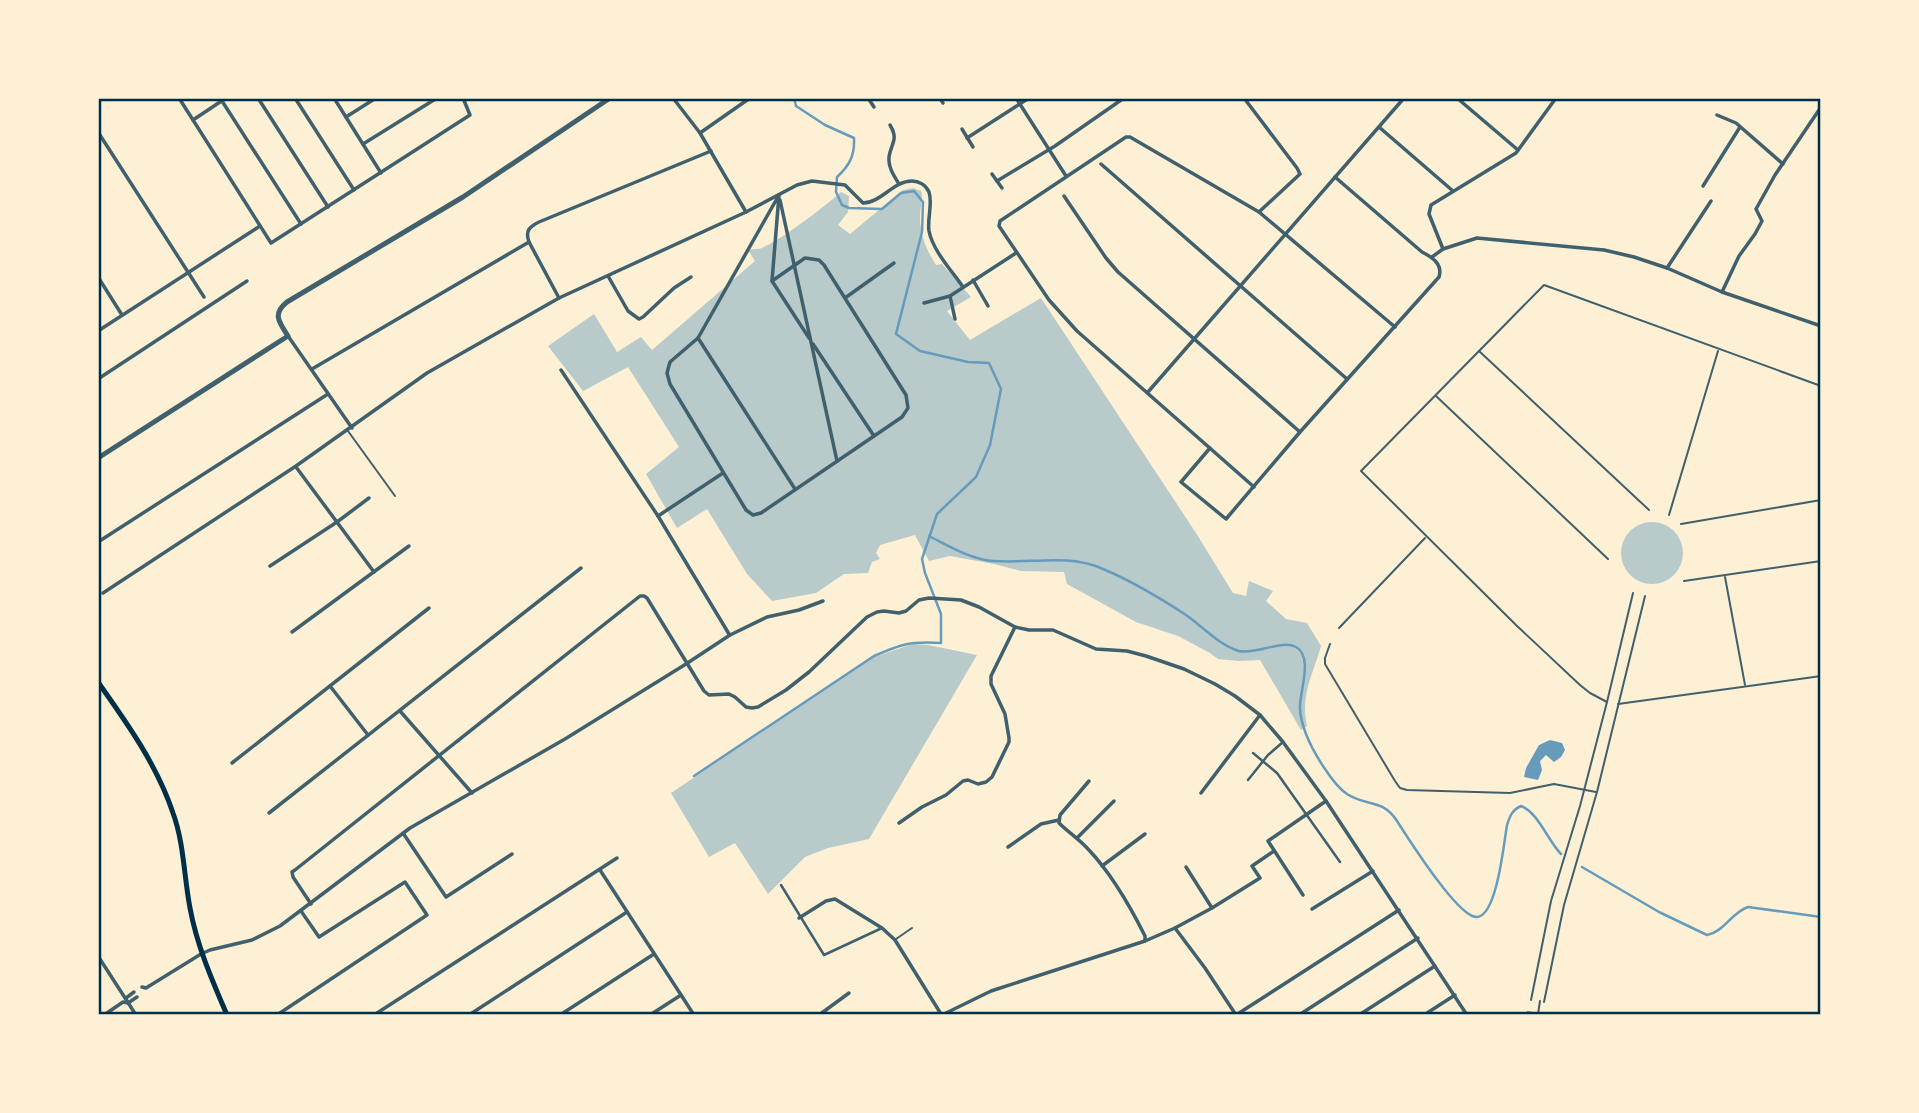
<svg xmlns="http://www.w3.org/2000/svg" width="1919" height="1113" font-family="Karla,sans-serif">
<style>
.green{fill:#b9caca}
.water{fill:#669bbc}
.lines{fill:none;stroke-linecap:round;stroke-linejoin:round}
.stream{stroke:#669bbc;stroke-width:2.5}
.service{stroke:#3f606c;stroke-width:2}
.pedestrian{stroke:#3f606c;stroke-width:2.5}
.minor{stroke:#3f606c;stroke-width:3.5}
.tertiary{stroke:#3f606c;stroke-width:5}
.secondary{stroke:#003049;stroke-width:5}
.neatline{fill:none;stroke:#003049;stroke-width:2.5}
</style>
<rect width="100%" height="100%" fill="#fdf0d5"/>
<g class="green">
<path d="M913,188L921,191C924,200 920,206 920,214C919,233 926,249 936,265L942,264L971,297L947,311L970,340L1041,298L1196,533L1233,593L1246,596L1249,581L1273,591L1266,601L1286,619L1307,623L1321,646C1313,675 1300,695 1307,726L1301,730L1260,660L1239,661L1218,659L1210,653L1178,636L1136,622L1067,584L1064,572L1021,571L994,564L950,556L929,561L915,535L880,545L876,553L880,559L872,562L868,573L844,574L816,593L772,601L747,574L707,509L677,528L646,474L679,447L628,367L583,391L548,346L594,314L617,352L641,337L652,350L755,261L748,250C752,249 756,249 759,249C776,244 827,205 841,192L849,196L848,212L838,225L850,234L903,190Z"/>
<circle cx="1652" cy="553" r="31"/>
<polygon points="913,644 928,645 977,655 869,839 828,848 805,857 768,894 735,843 709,857 671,793 874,657"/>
</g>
<polygon class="water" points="1550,740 1562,743 1565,750 1561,757 1554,762 1546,755 1540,761 1542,770 1538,780 1524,777 1526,768 1539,745"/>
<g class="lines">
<g class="stream">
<path d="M929,536C949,546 970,559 993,561C1030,564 1068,553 1103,569C1132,581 1160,598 1186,615C1203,627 1219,645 1239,651C1257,655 1282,639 1296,647C1314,657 1299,693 1300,708C1300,715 1303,726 1306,734C1312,750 1332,784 1347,794C1367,807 1382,798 1397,821C1408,838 1458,918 1477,917C1497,916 1504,842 1507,825C1510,816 1512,810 1521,806C1538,812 1548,841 1561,854"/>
<path d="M694,776L874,656C902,644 910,641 941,643V614L925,573L922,559L937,514L976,477L990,445L1001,389L989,363L968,362L920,351L896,334L922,232L923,202L914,191L901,193L882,209L849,208L842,205L836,192L837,177C849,166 855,156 854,138L825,125L796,106L794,98"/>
<path d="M1582,867L1659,912L1707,935C1724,932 1732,912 1748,907L1821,917"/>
</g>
<g class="service">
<polyline points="1479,351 1649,510"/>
<polyline points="1436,396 1608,559"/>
<polyline points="348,431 395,496"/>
<polyline points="1669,515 1718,351"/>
<polyline points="1681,524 1821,500"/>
<polyline points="1725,577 1745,685"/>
<polyline points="1684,581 1821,561"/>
<polyline points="1339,628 1425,538"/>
<polyline points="1330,644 1325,658 1325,664 1395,781 1400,788 1407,790 1510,793 1554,784 1596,792"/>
<polyline points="1607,702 1590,693 1580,685 1516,625 1361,471 1544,285 1821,386"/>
<polyline points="1618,704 1821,676"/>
<polyline points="896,939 912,928"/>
<polyline points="1531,1000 1551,901 1580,806 1607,702 1633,593"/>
<polyline points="1544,1002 1564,905 1597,792 1645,596"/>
<polyline points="1538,1014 1540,1001"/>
</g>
<g class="pedestrian">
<polyline points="1253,753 1277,773 1340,862"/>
<polyline points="1248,780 1268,755 1283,742"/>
<polyline points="781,885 824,955 882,928"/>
</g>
<g class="minor">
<polyline points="179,98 193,120"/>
<polyline points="226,98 193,120 271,243 470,115 463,98"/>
<polyline points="258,98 328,207"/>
<polyline points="295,98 354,190"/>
<polyline points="334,98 381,173"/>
<polyline points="673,98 700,133 746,212"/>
<polyline points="868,98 874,107"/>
<polyline points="940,98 943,103"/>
<polyline points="1016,98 1066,176"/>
<polyline points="1244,98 1297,168 1300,174 1259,212"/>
<polyline points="1457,98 1518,150"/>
<polyline points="222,101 301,224"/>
<polyline points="1717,115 1736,123 1783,164"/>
<polyline points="346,117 376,98"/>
<path d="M890,125C899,140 891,143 889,157C888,167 894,176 899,184"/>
<polyline points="1379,127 1453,191"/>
<polyline points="962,129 973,147"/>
<polyline points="98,132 204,297"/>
<polyline points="700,133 750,98"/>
<polyline points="967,138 1029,98"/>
<polyline points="363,144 437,98"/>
<polyline points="1101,164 1347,379"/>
<polyline points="992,174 1002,188"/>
<polyline points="997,181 1055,146 1124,98"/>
<polyline points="1703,186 1740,127"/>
<polygon points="779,195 772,281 805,258 819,260 824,265 906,395 908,408 902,417 761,513 753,515 746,510 670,384 667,373 670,362 698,338"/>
<polyline points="1064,196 1106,258 1118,272 1300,432"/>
<polyline points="780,200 837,461"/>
<polyline points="1443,249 1429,214 1431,205 1516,153 1556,98"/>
<polyline points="1432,257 1443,249 1477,238 1604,250 1634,257 1667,268 1722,292 1821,326"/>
<polyline points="1667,268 1711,201"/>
<polyline points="608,276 628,311 639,319 643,317 674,288 691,277"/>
<polyline points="98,277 122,315"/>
<polyline points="973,280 988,306"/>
<polyline points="772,281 809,338"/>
<polyline points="1722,292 1739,256 1755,234 1762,221 1756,209 1775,175 1821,107"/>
<polyline points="950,296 955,319"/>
<path d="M559,298L529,242C525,231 529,227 539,222L711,151"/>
<polyline points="845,298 894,263"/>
<polyline points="924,303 950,296 1016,253"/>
<polyline points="98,331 260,226"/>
<polyline points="288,336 352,428"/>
<polyline points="698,338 795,489"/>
<polyline points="813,344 874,436"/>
<polyline points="312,369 529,242"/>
<polyline points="561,370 658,516 729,634"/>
<polyline points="98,379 247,281"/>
<polyline points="1148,392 1404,98"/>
<path d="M1210,448L1181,482L1226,519L1300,432L1439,277C1443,264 1432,257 1422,252L1335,177"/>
<polyline points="296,467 374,572"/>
<polyline points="1254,487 1077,331 1049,300 999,226 1000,221 1126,137 1130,137 1259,212 1395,327"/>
<polyline points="658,516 723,473"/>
<polyline points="98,542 328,394"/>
<polyline points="270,566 337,522 369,498"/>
<path d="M103,593L296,466L427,373L559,298L746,212L797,185L812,181L845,185L863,203C881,203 893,181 912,181C919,181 926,185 929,192C933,204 927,218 929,231C933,251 952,271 963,287"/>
<polyline points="292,632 409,546"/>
<polyline points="330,686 368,735"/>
<polyline points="400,711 472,793"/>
<polyline points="232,763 429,608"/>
<path d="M1089,781L1060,815L1059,823C1068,832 1079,839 1088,849C1111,873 1130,906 1145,936V941"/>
<polyline points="1201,793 1260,715"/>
<polyline points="269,813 581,568"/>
<polyline points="899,823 922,807 946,795 963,781 968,780 978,784 986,782 992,777 1009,742 1009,738 1005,714 991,684 991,676 1015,627"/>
<polyline points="403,833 446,897 512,854"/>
<polyline points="1077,838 1114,801"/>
<polyline points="1008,847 1041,824 1059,820"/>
<polyline points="1102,866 1145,834"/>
<polyline points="1186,867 1212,908"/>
<polyline points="600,870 694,1015"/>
<polyline points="1303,895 1268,841 1326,801"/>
<polyline points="311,904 293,877 292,872 295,870 640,596 644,596 647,598 704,691 709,695 729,694 735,697 746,707 752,708 758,707 786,690 809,672 867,617 877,612 884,611 899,613 906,611 919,600 929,598 961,600 979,607 1015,627 1029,630 1053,630 1096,649 1127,651 1146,656 1184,669 1215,684 1235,696 1260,715 1283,742 1326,801 1467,1015"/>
<polyline points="1312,909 1373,871"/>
<polyline points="799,918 826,901 835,899 882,928 895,940 941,1014"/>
<polyline points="1175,928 1205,968 1236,1015"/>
<polyline points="98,956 136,1015"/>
<polyline points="142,987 146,988 201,954 210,950 252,940 280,926 410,828 565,739 686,664 730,635 767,617 799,610 823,601"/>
<polyline points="126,998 134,992"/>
<polyline points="1528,1013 1541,1015"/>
<polyline points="104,1015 123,1002 128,1003 137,997"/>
<polyline points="277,1015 427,915 405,882 319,937 301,911"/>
<polyline points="374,1015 617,858"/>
<polyline points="469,1015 627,912"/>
<polyline points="560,1015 654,954"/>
<polyline points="650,1015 681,995"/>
<polyline points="819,1015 849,993"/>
<polyline points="942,1015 991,991 1145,941 1175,928 1212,908 1260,878 1252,866 1274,851"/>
<polyline points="1236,1015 1399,910"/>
<polyline points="1299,1015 1418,938"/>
<polyline points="1359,1015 1435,966"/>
<polyline points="1424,1015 1455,995"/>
</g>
<path class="tertiary" d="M98,458L288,336C279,322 272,314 287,302L463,197L610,98"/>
<path class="secondary" d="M98,682C127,723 157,765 173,813C184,843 184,877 190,908C197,946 212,980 227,1015"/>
</g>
<rect width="1919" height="1113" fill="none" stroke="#fdf0d5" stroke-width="200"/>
<rect x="100" y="100" width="1719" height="913" class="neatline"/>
</svg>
